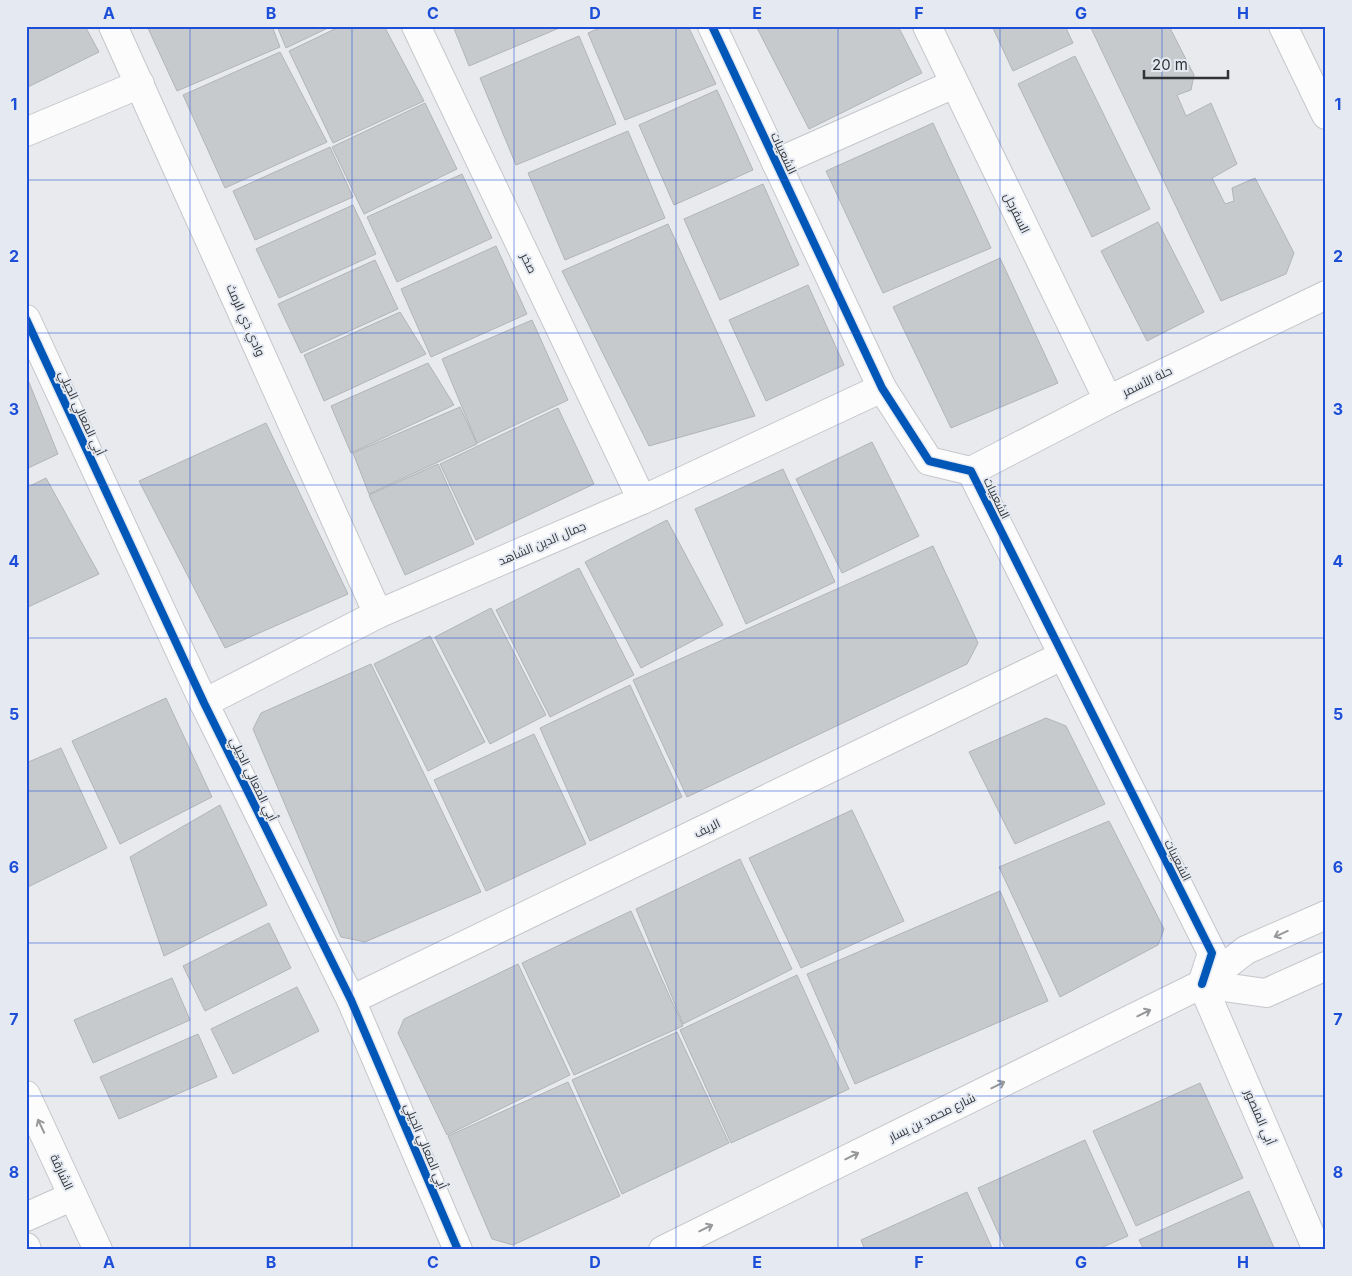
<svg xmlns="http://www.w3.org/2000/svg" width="1352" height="1276" font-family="Inter,Cairo,sans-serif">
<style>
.building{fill:#c7cacc;stroke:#b2b4b6}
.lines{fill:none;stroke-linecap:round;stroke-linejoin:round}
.minor-casing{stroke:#c5c7ca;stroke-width:30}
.minor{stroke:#fcfcfc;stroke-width:28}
.cycleway-casing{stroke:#e4e9f2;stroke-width:11}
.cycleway{stroke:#0057b8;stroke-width:8}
.oneway{stroke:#969899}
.grid{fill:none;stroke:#1d4ed8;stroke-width:1;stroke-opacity:0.55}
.labels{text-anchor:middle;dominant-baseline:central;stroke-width:4;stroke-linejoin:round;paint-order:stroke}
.street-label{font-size:12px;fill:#313336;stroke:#e4e9f2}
.neatline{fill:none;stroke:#1d4ed8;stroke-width:2}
.grid-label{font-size:16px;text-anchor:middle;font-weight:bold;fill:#1d4ed8}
</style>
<rect width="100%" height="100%" fill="#e8eaee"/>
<g class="building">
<polygon points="26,26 85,26 99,52 26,88"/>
<polygon points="147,26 272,26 280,47 177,91"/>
<polygon points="277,26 332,26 286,48"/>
<polygon points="341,26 384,26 424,101 333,143 289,51"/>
<polygon points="453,26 564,26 469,66"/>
<polygon points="604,26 688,26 716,84 625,120 588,33"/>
<polygon points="756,26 898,26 922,73 809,129"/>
<polygon points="992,26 1065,26 1073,43 1013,71"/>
<polygon points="1090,26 1141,26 1142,28 1146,26 1169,26 1194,75 1191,90 1177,95 1186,116 1211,103 1237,164 1212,178 1225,204 1234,201 1232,188 1255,178 1294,253 1286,274 1221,301"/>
<polygon points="579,36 616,124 516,165 480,78"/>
<polygon points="280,52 327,142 225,188 183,95"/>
<polygon points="1075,56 1150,209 1092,237 1018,84"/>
<polygon points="717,90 753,170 674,205 639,125"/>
<polygon points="425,103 457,169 364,214 332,147"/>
<polygon points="933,123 991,248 883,293 826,171"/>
<polygon points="628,131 665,218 565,260 528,173"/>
<polygon points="330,147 353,197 255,240 233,191"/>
<polygon points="462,174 492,238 397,282 367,217"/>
<polygon points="763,184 799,265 720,300 684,219"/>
<polygon points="353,205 376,254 279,298 256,249"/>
<polygon points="1158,222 1204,312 1147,341 1101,251"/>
<polygon points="668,224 755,416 649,446 562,271"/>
<polygon points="496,246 527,314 431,357 401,289"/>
<polygon points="1000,258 1058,383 951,428 893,307"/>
<polygon points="375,260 398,309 301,353 278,304"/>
<polygon points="808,285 844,365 766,401 729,320"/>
<polygon points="400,312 426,354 324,401 304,355"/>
<polygon points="532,320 568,400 477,443 442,359"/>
<polygon points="428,363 454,405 351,453 331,406"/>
<polygon points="26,375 58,454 26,469"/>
<polygon points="460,407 477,444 369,494 353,453"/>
<polygon points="558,408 594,484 476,540 440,464"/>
<polygon points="266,423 348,594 225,648 139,481"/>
<polygon points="872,442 919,536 842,573 796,479"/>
<polygon points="438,464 474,544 405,575 369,495"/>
<polygon points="783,469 835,582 746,624 695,509"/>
<polygon points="46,478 99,574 26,608 26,488"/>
<polygon points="667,520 723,625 641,668 585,562"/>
<polygon points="933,546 978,643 967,664 687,797 633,680"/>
<polygon points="579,568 634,675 550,717 496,610"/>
<polygon points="491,608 546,715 490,744 435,637"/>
<polygon points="430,636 485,742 428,771 374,664"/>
<polygon points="371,664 481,892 365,942 341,937 253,729 261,713"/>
<polygon points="630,685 682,797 590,841 540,728"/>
<polygon points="166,698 212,797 120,844 72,741"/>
<polygon points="1046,718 1066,726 1105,804 1015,844 969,752"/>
<polygon points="534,734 586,844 486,891 434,780"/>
<polygon points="61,748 107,848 26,888 26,763"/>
<polygon points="220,805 267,905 164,956 130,857"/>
<polygon points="852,810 904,921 801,968 749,858"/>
<polygon points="1109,821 1164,929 1158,945 1060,997 999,867"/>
<polygon points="740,859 792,969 683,1024 636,909"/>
<polygon points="1000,891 1048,1001 855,1084 807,974"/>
<polygon points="631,911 683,1026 574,1075 522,963"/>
<polygon points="269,923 291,968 205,1011 183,966"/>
<polygon points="518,964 570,1075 447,1135 398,1033 404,1019"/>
<polygon points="797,975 849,1089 731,1143 680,1030"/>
<polygon points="172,978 190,1020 93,1063 74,1020"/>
<polygon points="297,987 319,1031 233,1074 211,1029"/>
<polygon points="677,1032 729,1143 622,1194 572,1080"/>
<polygon points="198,1034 217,1077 119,1119 100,1077"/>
<polygon points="568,1082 620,1196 513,1245 492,1239 448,1136"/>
<polygon points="1200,1083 1243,1178 1136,1226 1093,1131"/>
<polygon points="1085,1140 1128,1236 1096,1250 1006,1250 978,1188"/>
<polygon points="1249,1191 1275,1250 1144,1250 1139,1240"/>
<polygon points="967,1192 993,1250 865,1250 861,1240"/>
</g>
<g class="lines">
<g class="minor-casing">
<g id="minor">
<polyline points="113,26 378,614"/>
<polyline points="416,26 642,500"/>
<polyline points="712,26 882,388 929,461 971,471 1212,953 1202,984"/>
<polyline points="927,26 1108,400"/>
<polyline points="1283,26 1326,115"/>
<polyline points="26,132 140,84"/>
<polyline points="776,163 954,84"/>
<polyline points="26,319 204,703 351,1000 458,1250"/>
<polyline points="971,471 1108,400 1326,295"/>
<polyline points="204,703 378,614 642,500 882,388"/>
<polyline points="1202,984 1317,1250"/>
<polyline points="1202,984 1246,950 1326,915"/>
<polyline points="351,1000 1062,656"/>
<polyline points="26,1095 98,1250"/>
<polyline points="26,1217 73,1196"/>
<polyline points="26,1247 27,1250"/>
<polyline points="663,1250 1202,984 1266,993 1326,966"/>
</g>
</g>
<use href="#minor" class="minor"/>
<g class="cycleway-casing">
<g id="cycleway">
<polyline points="712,26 882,388 929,461 971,471 1212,953 1202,984"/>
<polyline points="26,319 204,703 351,1000 458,1250"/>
</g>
</g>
<use href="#cycleway" class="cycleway"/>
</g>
<defs><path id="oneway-shaft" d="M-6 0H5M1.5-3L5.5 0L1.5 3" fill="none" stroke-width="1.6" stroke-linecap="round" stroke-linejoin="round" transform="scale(1.25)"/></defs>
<g class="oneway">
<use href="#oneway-shaft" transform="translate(1281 934) rotate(156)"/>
<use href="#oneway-shaft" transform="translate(1144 1013) rotate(-26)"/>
<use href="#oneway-shaft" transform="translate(998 1085) rotate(-26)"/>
<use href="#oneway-shaft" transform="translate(41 1126) rotate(-115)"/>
<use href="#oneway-shaft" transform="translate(852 1156) rotate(-26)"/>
<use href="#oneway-shaft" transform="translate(706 1228) rotate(-26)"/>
</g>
<path class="grid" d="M190,26V1250M352,26V1250M514,26V1250M676,26V1250M838,26V1250M1000,26V1250M1162,26V1250M26,180H1326M26,333H1326M26,485H1326M26,638H1326M26,791H1326M26,943H1326M26,1096H1326"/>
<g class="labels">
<g class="street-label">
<text transform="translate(784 153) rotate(65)">الشعيبات</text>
<text transform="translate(1017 213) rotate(64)">السفرجل</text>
<text transform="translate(529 263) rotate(64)">صخر</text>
<text transform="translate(246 320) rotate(66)">وادي ذي الرمث</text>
<text transform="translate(1147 381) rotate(-26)">حلة الأسمر</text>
<text transform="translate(82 413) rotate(65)">أبي المعالي الجيلي</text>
<text transform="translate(997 498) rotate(64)">الشعيبات</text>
<text transform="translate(542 543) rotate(-23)">جمال الدين الشاهد</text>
<text transform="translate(254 779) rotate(64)">أبي المعالي الجيلي</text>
<text transform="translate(707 828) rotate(-26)">الريف</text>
<text transform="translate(1178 860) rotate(63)">الشعيبات</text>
<text transform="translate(932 1117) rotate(-26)">شارع محمد بن يسار</text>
<text transform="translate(1260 1117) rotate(67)">أبي المنصور</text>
<text transform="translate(426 1146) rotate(67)">أبي المعالي الجيلي</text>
<text transform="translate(62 1172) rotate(65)">الشارقة</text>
</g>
</g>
<rect width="1352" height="1276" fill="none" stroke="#e4e9f2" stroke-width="55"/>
<path d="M1144 70v8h84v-8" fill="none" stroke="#313336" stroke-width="2.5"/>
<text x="1152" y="70" font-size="15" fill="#313336" stroke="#e4e9f2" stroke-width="4" paint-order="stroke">20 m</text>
<rect x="28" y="28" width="1296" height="1220" class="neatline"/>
<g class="grid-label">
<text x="109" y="19">A</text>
<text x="271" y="19">B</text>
<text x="433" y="19">C</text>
<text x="595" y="19">D</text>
<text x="757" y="19">E</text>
<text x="919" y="19">F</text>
<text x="1081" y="19">G</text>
<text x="1243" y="19">H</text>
<text x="14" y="110">1</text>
<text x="1338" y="110">1</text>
<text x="14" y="262">2</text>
<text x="1338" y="262">2</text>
<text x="14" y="415">3</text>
<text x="1338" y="415">3</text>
<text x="14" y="567">4</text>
<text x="1338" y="567">4</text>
<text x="14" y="720">5</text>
<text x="1338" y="720">5</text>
<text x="14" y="873">6</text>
<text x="1338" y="873">6</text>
<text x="14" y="1025">7</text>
<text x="1338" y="1025">7</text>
<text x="14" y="1178">8</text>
<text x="1338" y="1178">8</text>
<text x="109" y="1268">A</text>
<text x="271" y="1268">B</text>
<text x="433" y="1268">C</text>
<text x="595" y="1268">D</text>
<text x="757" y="1268">E</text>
<text x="919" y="1268">F</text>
<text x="1081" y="1268">G</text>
<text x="1243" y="1268">H</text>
</g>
</svg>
